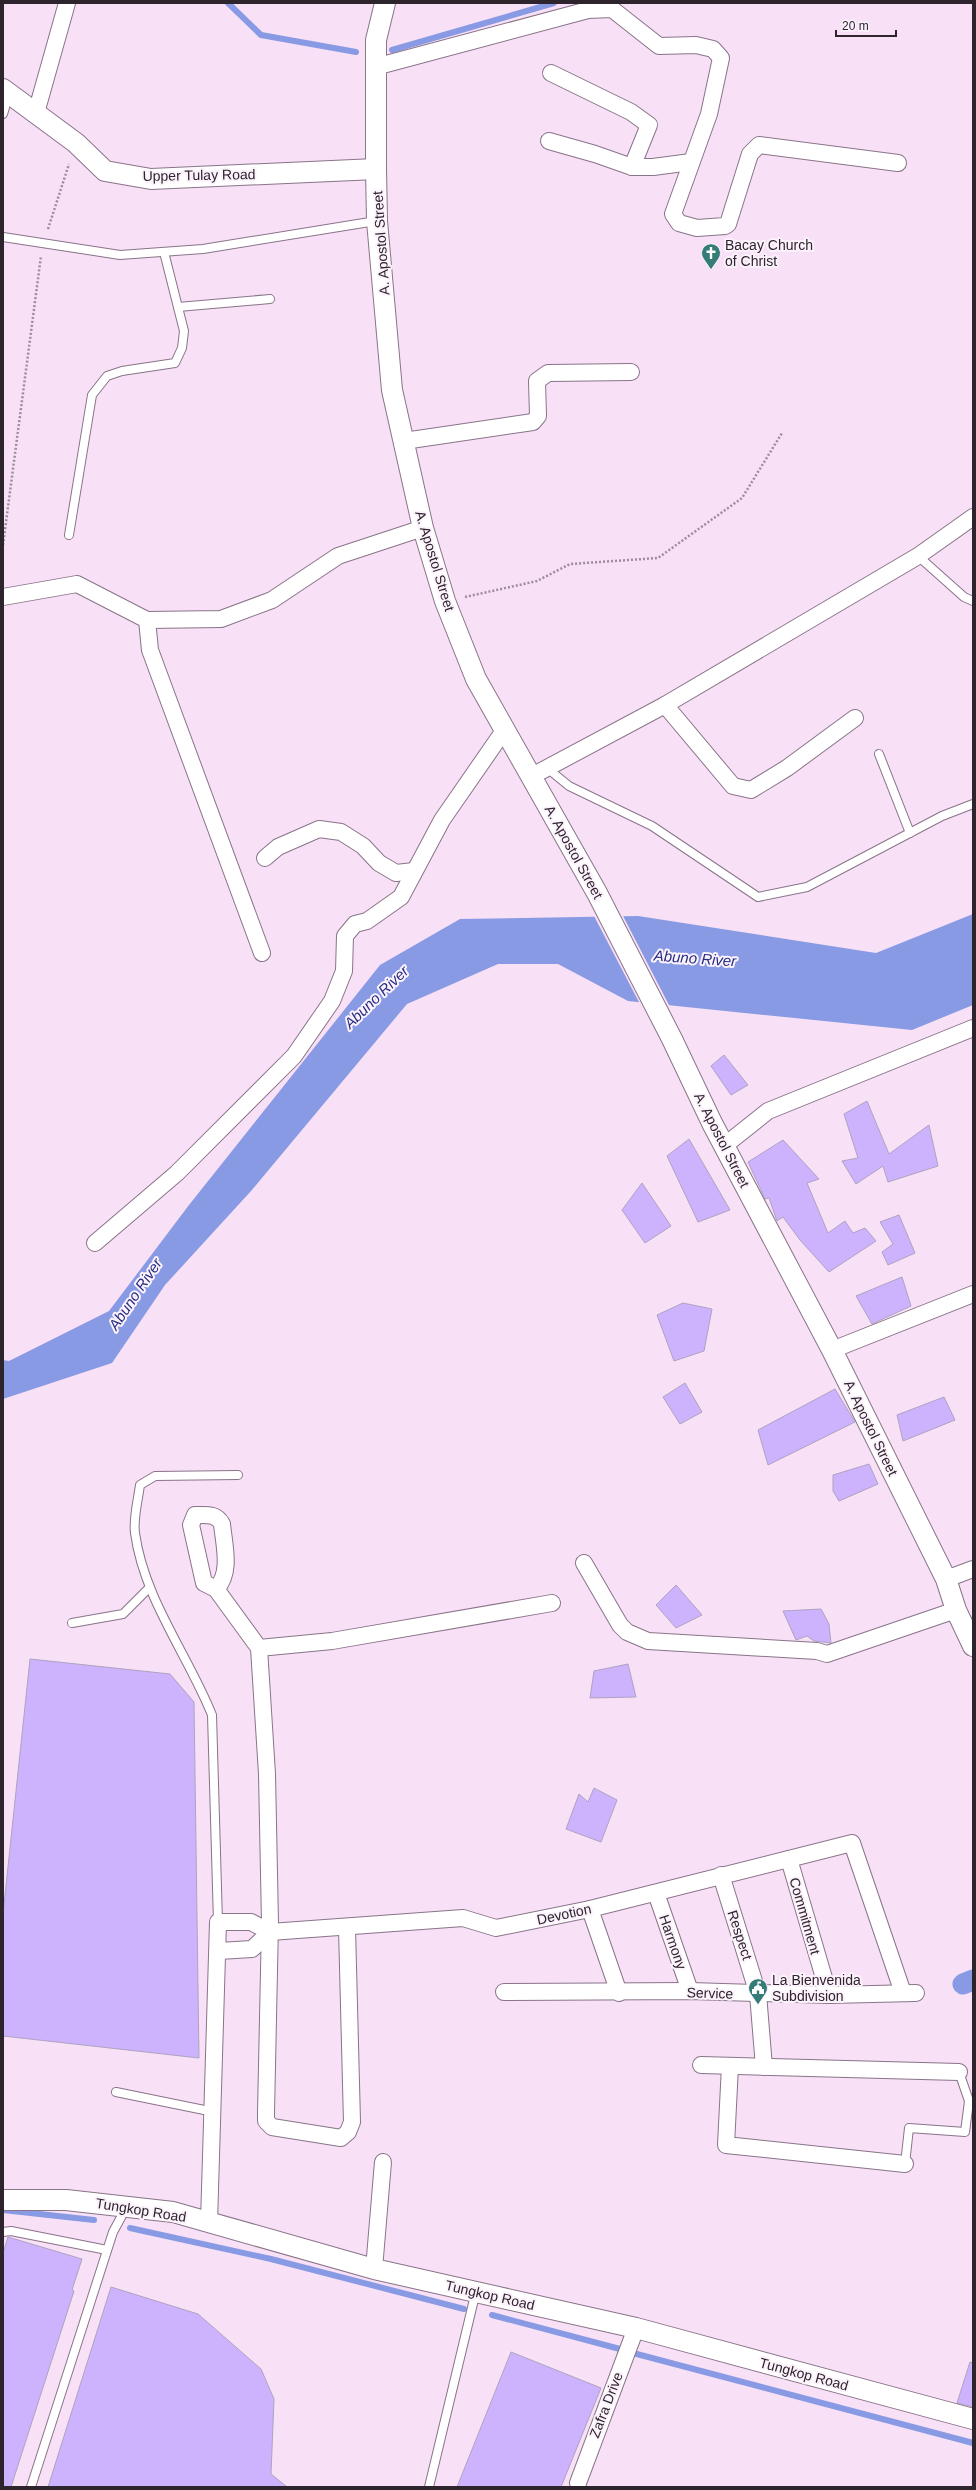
<svg xmlns="http://www.w3.org/2000/svg" width="976" height="2490" font-family="Arial,sans-serif">
<style>
.water{fill:#889ae3}
.pier{fill:#f8e0f7}
.lines{fill:none;stroke-linecap:round;stroke-linejoin:round}
.stream{stroke:#889ae3;stroke-width:6}
.canal{stroke:#889ae3;stroke-width:21}
.building{fill:#cdb2fe;stroke:#ada4bf}
.service-casing{stroke:#897488;stroke-width:10}
.minor-casing{stroke:#897488;stroke-width:18}
.tertiary-casing{stroke:#897488;stroke-width:22}
.path{stroke:#9d8c9c;stroke-width:2.5;stroke-dasharray:2 2;stroke-linecap:butt}
.service{stroke:#fff;stroke-width:8}
.minor{stroke:#fff;stroke-width:16}
.tertiary{stroke:#fff;stroke-width:20}
.labels{text-anchor:middle;dominant-baseline:central;stroke-width:4;stroke-linejoin:round;paint-order:stroke}
.street-label{font-size:14px;fill:#2d242d;stroke:#fcf2fc}
.poi-label{font-size:14px;fill:#2d242d;stroke:#fcf2fc;text-anchor:start}
.water-label{font-size:15px;font-style:italic;fill:#252e81;stroke:#fcf2fc}
</style>
<rect width="100%" height="100%" fill="#f8e0f7"/>
<polygon class="water" points="973,914 973,1005 912,1030 628,1001 558,964 498,964 407,1004 251,1191 165,1285 112,1363 3,1399 3,1360 9,1361 109,1311 189,1205 380,965 460,919 638,916 876,953"/>
<polygon class="pier" points="593,914 622,914 670,1007 640,1004"/>
<g class="lines">
<g class="stream">
<polyline points="228,3 261,35 356,52"/>
<polyline points="392,50 554,3"/>
<polyline points="3,2210 94,2220"/>
<polyline points="130,2228 271,2259 464,2309"/>
<polyline points="492,2315 620,2349"/>
<polyline points="633,2353 973,2443"/>
</g>
<polyline class="canal" points="963,1984 973,1980"/>
</g>
<g class="building">
<polygon points="724,1055 748,1085 731,1095 711,1066"/>
<polygon points="867,1101 889,1154 929,1125 938,1166 888,1182 883,1166 856,1184 842,1161 858,1158 844,1114"/>
<polygon points="689,1139 730,1210 698,1222 667,1156"/>
<polygon points="783,1140 819,1179 807,1183 828,1233 845,1221 853,1233 865,1228 876,1241 829,1272 800,1240 783,1217 777,1221 769,1198 765,1199 748,1162"/>
<polygon points="642,1183 671,1226 645,1243 622,1210"/>
<polygon points="899,1215 915,1253 888,1265 882,1252 893,1244 880,1222"/>
<polygon points="902,1277 911,1306 872,1324 856,1296"/>
<polygon points="683,1303 712,1309 704,1351 674,1361 657,1315"/>
<polygon points="685,1383 702,1412 680,1424 663,1397"/>
<polygon points="835,1389 855,1422 768,1465 758,1430"/>
<polygon points="944,1397 955,1420 903,1441 897,1415"/>
<polygon points="869,1464 878,1484 839,1501 833,1491 833,1475"/>
<polygon points="676,1585 702,1615 676,1628 656,1605"/>
<polygon points="821,1609 829,1624 831,1643 814,1641 807,1636 796,1640 783,1611"/>
<polygon points="30,1659 170,1674 194,1702 199,2058 3,2036 3,1914"/>
<polygon points="628,1664 636,1697 590,1698 594,1671"/>
<polygon points="594,1788 617,1800 601,1842 566,1829 579,1794 588,1802"/>
<polygon points="8,2237 82,2259 72,2290 74,2291 11,2487 3,2487 3,2253"/>
<polygon points="111,2287 198,2314 261,2369 274,2399 271,2474 287,2487 48,2487"/>
<polygon points="511,2352 601,2388 561,2487 457,2487"/>
<polygon points="970,2362 973,2363 973,2407 957,2403"/>
</g>
<g class="lines">
<g class="service-casing">
<g id="service">
<polyline points="3,114 9,94"/>
<polyline points="3,237 120,255 203,249 376,221"/>
<polyline points="178,307 270,299"/>
<polyline points="69,535 92,395 107,376 122,371 175,363 182,348 184,331 164,252"/>
<polyline points="918,556 964,597 973,601"/>
<polyline points="879,754 910,833"/>
<polyline points="547,768 569,786 652,826 758,897 807,887 942,816 973,804"/>
<polyline points="72,1623 123,1614 149,1588"/>
<path d="M218,1922L212,1715C188,1655 144,1599 135,1533C133,1519 138,1500 140,1485L155,1476L238,1475"/>
<polyline points="116,2092 214,2112"/>
<polyline points="905,2164 909,2128 965,2132 969,2101 959,2072"/>
<polyline points="3,2232 11,2231 107,2250"/>
<polyline points="31,2487 113,2232 126,2208"/>
<polyline points="429,2487 476,2291"/>
</g>
</g>
<g class="minor-casing">
<g id="minor">
<polyline points="375,67 588,10 612,9 659,46 696,45 713,49 721,58 709,114 673,214 679,223 697,228 725,226 728,224 750,154 759,145 898,163"/>
<polyline points="551,73 631,112 649,125 632,167"/>
<polyline points="36,113 67,3"/>
<polyline points="549,141 595,154 632,167 653,167 691,162"/>
<polyline points="404,441 533,422 538,416 537,381 548,373 631,372"/>
<polyline points="3,597 77,584 147,620 221,619 272,600 338,556 423,528"/>
<polyline points="147,620 150,650 262,953"/>
<polyline points="665,705 733,786 751,790 787,768 855,718"/>
<polyline points="532,776 665,705 918,556 973,517"/>
<polyline points="265,858 278,847 319,829 341,832 363,846 379,863 396,873 414,871"/>
<polyline points="724,1146 768,1111 973,1028"/>
<polyline points="95,1243 177,1173 294,1056 332,1001 344,971 345,936 355,924 367,921 401,897 442,820 505,729"/>
<polyline points="832,1350 973,1294"/>
<polyline points="584,1563 620,1625 627,1632 648,1641 817,1651 827,1654 956,1610"/>
<polyline points="946,1579 973,1569"/>
<path d="M216,1589C232,1573 224,1545 222,1524C216,1513 206,1515 195,1515L191,1525L204,1583L216,1589L259,1648L267,1774L270,1923L266,2113V2121L272,2127L341,2138L348,2132L352,2122L347,1928"/>
<polyline points="259,1648 332,1641 552,1603"/>
<polyline points="789,1859 829,1995"/>
<polyline points="721,1875 758,1994 764,2067"/>
<polyline points="656,1893 690,1991"/>
<polyline points="590,1909 619,1993"/>
<polyline points="270,1932 463,1918 496,1928 590,1909 852,1843 903,1993"/>
<polyline points="504,1992 690,1991 829,1995 916,1993"/>
<polyline points="701,2065 959,2072"/>
<polyline points="730,2066 726,2145 905,2164"/>
<polyline points="209,2223 218,1922 251,1922 270,1932 252,1949 219,1951"/>
<polyline points="374,2269 383,2162"/>
<polyline points="578,2483 636,2328"/>
</g>
</g>
<g class="tertiary-casing">
<g id="tertiary">
<polyline points="385,3 376,40 376,169 377,221 392,390 423,528 445,601 476,679 597,893 672,1039 712,1123 832,1350 946,1579 956,1610 973,1646"/>
<polyline points="3,89 76,143 105,171 151,179 376,169"/>
<polyline points="3,2200 66,2200 173,2212 374,2269 636,2328 973,2419"/>
</g>
</g>
<g class="path">
<polyline points="48,229 69,164"/>
<polyline points="3,545 41,256"/>
<polyline points="465,597 537,581 570,564 658,558 742,498 782,433"/>
</g>
<use href="#service" class="service"/>
<use href="#minor" class="minor"/>
<use href="#tertiary" class="tertiary"/>
</g>
<defs>
<g id="church-pin" transform="scale(1)"><path d="M0 17L-7.5 6A9.5 9.5 0 1 1 7.5 6Z" fill="#347c77" stroke="#fcf2fc"/><path d="M-1.2-6h2.4v3.5h3.3v2.4h-3.3V6h-2.4V-.1h-3.3v-2.4h3.3Z" fill="#fff"/></g>
<g id="civic-pin" transform="scale(1)"><path d="M0 17L-7.5 6A9.5 9.5 0 1 1 7.5 6Z" fill="#347c77" stroke="#fcf2fc"/><path d="M-.6-6.5H3V-4.5H.6V-3L4-1V1h2V6H-6V1h2V-1L-.6-3ZM-1.2 2.5V6h2.4V2.5Z" fill="#fff"/></g>
</defs>
<g fill-rule="evenodd">
<use href="#church-pin" x="711" y="253"/>
<use href="#civic-pin" x="758" y="1988"/>
</g>
<g class="labels">
<g class="street-label">
<text transform="translate(199 175) rotate(-1)">Upper Tulay Road</text>
<text transform="translate(381 243) rotate(-94)">A. Apostol Street</text>
<text transform="translate(435 561) rotate(73)">A. Apostol Street</text>
<text transform="translate(574 852) rotate(61)">A. Apostol Street</text>
<text transform="translate(722 1140) rotate(63)">A. Apostol Street</text>
<text transform="translate(871 1428) rotate(64)">A. Apostol Street</text>
<text transform="translate(564 1914) rotate(-12)">Devotion</text>
<text transform="translate(805 1916) rotate(74)">Commitment</text>
<text transform="translate(740 1935) rotate(72)">Respect</text>
<text transform="translate(673 1942) rotate(71)">Harmony</text>
<text transform="translate(710 1993) rotate(2)">Service</text>
<text transform="translate(141 2210) rotate(9)">Tungkop Road</text>
<text transform="translate(490 2295) rotate(13)">Tungkop Road</text>
<text transform="translate(804 2374) rotate(15)">Tungkop Road</text>
<text transform="translate(606 2405) rotate(-69)">Zafra Drive</text>
</g>
<g class="poi-label">
<text x="725" y="245">Bacay Church<tspan x="725" dy="16">of Christ</tspan></text>
<text x="772" y="1980">La Bienvenida<tspan x="772" dy="16">Subdivision</tspan></text>
</g>
<g class="water-label">
<text transform="translate(695 958) rotate(4)">Abuno River</text>
<text transform="translate(376 997) rotate(-44)">Abuno River</text>
<text transform="translate(135 1294) rotate(-56)">Abuno River</text>
</g>
</g>
<rect width="976" height="2490" fill="none" stroke="#2d242d" stroke-width="8"/>
<path d="M836 30v6h60v-6" fill="none" stroke="#2d242d" stroke-width="2"/>
<text x="842" y="30" font-size="12" fill="#2d242d" stroke="#fcf2fc" stroke-width="3" paint-order="stroke">20 m</text>
</svg>
